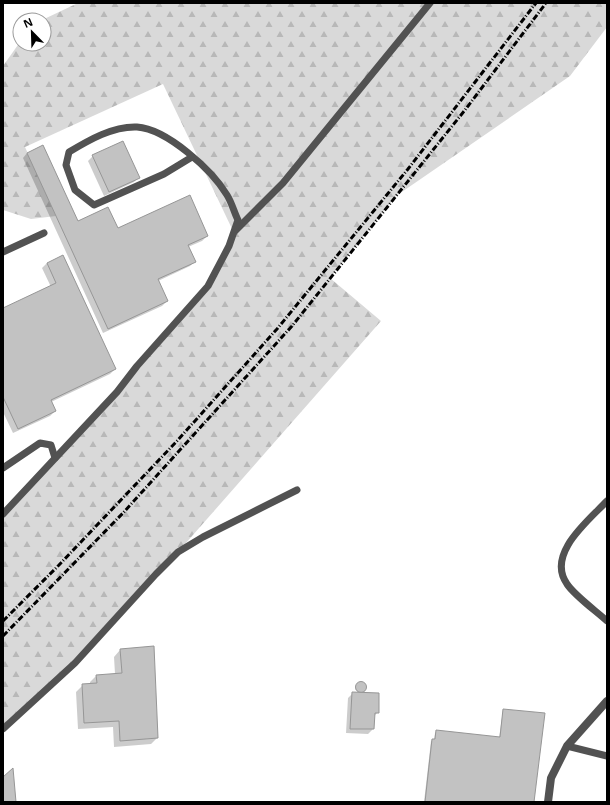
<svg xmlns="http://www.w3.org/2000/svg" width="610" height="805" font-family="'Open Sans',sans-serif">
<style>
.forest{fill:url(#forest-firs)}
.shadow{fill:#0003}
.building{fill:#c2c2c2;stroke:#969696}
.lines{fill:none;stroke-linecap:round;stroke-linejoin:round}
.lane{stroke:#525252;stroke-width:7}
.street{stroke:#525252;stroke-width:8}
.rail{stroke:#000;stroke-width:3;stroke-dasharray:6 2 1 2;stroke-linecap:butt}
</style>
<defs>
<pattern id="forest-firs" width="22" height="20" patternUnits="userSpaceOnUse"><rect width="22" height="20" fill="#d9d9d9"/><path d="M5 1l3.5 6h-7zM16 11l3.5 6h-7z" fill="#b8b8b8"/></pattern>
</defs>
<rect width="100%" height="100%" fill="#fff"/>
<polygon class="forest" points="78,3 607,3 607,27 570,76 396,196 330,278 381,321 178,552 75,663 3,729 3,514 208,286 234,233 163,84 25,147 56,216 31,219 3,210 3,66 20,42 20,44 44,44 44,20 42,20"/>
<g class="shadow">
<polygon points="27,153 77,222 117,230 207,236 202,241 188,247 195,261 190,266 158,281 167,301 162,306 103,333 23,158"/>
<polygon points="93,156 139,177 134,182 104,196 88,161"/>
<polygon points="47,263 115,369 110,374 51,402 55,411 50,416 13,433 3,412 3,309 51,287 42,268"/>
<polygon points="120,650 157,738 151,744 114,747 113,727 78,729 76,692 83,685 90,684 90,682 96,676 115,674 114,657"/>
<polygon points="361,683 366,687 361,694 378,712 373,717 373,729 368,734 346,733 348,698 353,693 360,694 355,689"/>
<polygon points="503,710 534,802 424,802 431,741 434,740 435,733 437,731 499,738"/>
</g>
<g class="building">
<polygon points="123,141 140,178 109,192 92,155"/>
<polygon points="43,145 78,221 108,207 118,228 190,195 208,236 188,245 196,262 158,279 168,301 108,329 27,153"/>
<polygon points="63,255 116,369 51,400 56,411 18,429 3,397 3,308 56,283 47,263"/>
<polygon points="154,646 158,738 120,741 119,721 84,723 82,684 97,683 96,675 122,673 120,649"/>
<circle cx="361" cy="687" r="5.5"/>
<polygon points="352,692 379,693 379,713 375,713 374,729 350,729"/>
<polygon points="503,709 545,713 534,802 425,802 432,739 435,739 436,730 500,737"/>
<polygon points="13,768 16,802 3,802 3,777"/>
</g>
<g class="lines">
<g class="lane">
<polyline points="235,231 283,183 430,3"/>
<polyline points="3,252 44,233"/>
<polyline points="3,468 40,443 51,445 55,458"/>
<path d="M607,501C588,521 546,554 567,584C574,595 596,611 607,621"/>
<path d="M3,514L117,392L137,366L208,286L229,246L238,220C234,212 232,203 227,195C212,170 167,129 137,127C113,126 89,140 69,152L66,165L75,190L94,205L164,174L192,157"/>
<polyline points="3,729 75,663 156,574 178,552 203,537 297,490"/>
<polyline points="567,746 607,756"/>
</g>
<polyline class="street" points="548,802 551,778 567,746 607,701"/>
<g class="rail">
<polyline points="3,621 59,565 177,441 277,329 408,169 536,3"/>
<polyline points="3,636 123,513 292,326 465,110 546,3"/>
</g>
</g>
<rect width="610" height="805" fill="none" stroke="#000000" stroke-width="8"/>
<g transform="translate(32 32) rotate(337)"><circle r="19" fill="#ffffff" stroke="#999999"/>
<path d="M0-3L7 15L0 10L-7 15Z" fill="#000000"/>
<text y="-6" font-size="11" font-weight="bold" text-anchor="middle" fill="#000000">N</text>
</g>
</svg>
